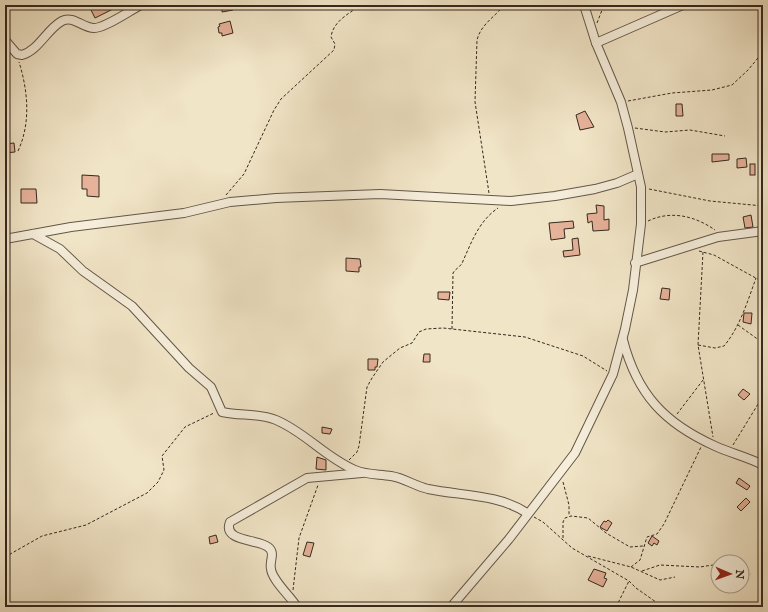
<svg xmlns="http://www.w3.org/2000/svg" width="768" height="612" font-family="'IM FELL English',serif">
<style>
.building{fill:#e6b29a;stroke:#34281d}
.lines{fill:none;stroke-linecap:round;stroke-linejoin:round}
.minor-casing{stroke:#635748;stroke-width:10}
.path{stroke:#34281d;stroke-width:1;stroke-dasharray:3 2;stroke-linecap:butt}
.minor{stroke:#f6eedb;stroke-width:8}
</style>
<rect width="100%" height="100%" fill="#f1e5c7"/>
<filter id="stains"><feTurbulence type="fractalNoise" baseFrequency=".005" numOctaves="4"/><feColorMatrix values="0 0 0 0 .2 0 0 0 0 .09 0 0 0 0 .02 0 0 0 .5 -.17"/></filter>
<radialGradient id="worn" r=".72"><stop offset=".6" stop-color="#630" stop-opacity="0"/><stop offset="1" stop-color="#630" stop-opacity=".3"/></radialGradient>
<g class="building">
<polygon points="97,5 111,5 113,9 95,18 90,8"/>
<polygon points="222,5 234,5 233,10 222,12"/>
<polygon points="230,21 233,33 222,36 222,33 219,33 218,27 220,26 219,24"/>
<polygon points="676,104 682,104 683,116 676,116"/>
<polygon points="585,111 594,127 580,130 576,115"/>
<polygon points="14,143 15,152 5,153 5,144"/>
<polygon points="712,154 729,154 729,160 712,162"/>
<polygon points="746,158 747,167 737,168 737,159"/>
<rect x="750" y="164" width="5" height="11"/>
<polygon points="82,175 99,176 99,197 87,196 87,189 82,189"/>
<polygon points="21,189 36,189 37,203 21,203"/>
<polygon points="596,205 604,206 604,220 609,219 609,230 593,231 592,221 588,223 587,214 597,213"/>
<polygon points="751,215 753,227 745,228 743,217"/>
<polygon points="573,221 574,228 564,229 565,238 551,240 549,223"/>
<polygon points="578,238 580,255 564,257 563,251 573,250 572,239"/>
<polygon points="346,258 360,259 361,267 359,267 359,272 346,271"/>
<polygon points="662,288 670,289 669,300 660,299"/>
<polygon points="438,292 450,292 449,300 438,299"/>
<polygon points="744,313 752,313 751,324 743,322"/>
<polygon points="424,354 430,354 430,362 423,362"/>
<polygon points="368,359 378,359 377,367 375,367 375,370 368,370"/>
<polygon points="743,389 750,394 744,400 738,395"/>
<polygon points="322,427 332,429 330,434 322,433"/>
<polygon points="317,457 326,460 326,470 316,469"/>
<polygon points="739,478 750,486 747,490 736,483"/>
<polygon points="746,498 750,502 741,511 737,507"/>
<polygon points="608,520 612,523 607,531 600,527 604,521 606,522"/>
<polygon points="216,535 218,542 210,544 209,537"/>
<polygon points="652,536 659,541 657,545 654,543 652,546 648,543"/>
<polygon points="307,542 314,543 310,557 303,555"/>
<polygon points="594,569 606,573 604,578 607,579 603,587 588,580"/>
</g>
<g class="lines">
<g class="minor-casing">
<g id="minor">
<path d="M5,40L17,54L22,55C39,50 47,29 62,21C73,15 83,28 94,28C105,28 129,11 141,5"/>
<polyline points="596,43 683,5"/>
<path d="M33,234L60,249L83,271L132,306L189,368L211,387L222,412C240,416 259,413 276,420C305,432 326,458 355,470C367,475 379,474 391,476C404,478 415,486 428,489C462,496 498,494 527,513"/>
<polyline points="5,239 71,227 184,213 230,202 276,198 380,194 511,201 555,196 595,189 617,183 638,174"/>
<polyline points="635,263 718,237 763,231"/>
<path d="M623,340C637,394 664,423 715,446C730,453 748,457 763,465"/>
<path d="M297,607C291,597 272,580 271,569C269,561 276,553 268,547C259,539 222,542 230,522L307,478L362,473"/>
<polyline points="451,607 509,539 575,453 613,374 625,329 633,290 641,224 641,187 628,128 621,102 596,43 584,5"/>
</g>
</g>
<g class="path">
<polyline points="597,23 604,5"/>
<polyline points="628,101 672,93 712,90 732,85 748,70 763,52"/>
<polyline points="635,128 665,132 690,130 725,136"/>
<path d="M18,151C31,123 28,91 19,62"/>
<polyline points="649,189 710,201 763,206"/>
<path d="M489,193L475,102L477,40C481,24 495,17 504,5"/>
<path d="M226,195L244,174L274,110L281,99L334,50L335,44L331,37C333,21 350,13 361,5"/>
<path d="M648,221C671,210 695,216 715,230"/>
<polyline points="699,251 714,255 763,282"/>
<polyline points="703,252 698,345 713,437"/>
<polyline points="738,325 763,343"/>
<path d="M452,329L453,273C456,268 461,267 463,261C472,241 479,221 498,208"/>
<path d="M698,345L715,348L724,346C740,327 748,300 756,278"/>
<polyline points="677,414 703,380"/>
<polyline points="733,445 763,396"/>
<polyline points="349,460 357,452 359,446 367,387 372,378 383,362 400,348 412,343 419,332 426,329 443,328 525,337 583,356 607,371"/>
<polyline points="563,482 569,505 569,516"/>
<polyline points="534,517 543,522 572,548 629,581 636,588 663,607"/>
<polyline points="563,538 563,522 565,518 571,516 588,518 606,533 630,547 643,546"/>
<polyline points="588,556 631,567 660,580 675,577"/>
<polyline points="5,557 42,536 86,525 147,493 158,482 164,470 162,456 185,427 214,413"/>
<polyline points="631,567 640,560 647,537 657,534 664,524 701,447"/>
<polyline points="642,571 660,565 700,567 713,565 718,568"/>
<polyline points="742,579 751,574"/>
<polyline points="293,590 299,538 318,485"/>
<polyline points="616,607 629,581"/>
</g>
<use href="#minor" class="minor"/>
</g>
<rect width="768" height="612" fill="none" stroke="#f1e5c7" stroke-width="20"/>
<rect x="6" y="6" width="756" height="600" fill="none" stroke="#34281d" stroke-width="2"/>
<rect x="10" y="10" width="748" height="592" fill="none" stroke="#34281d"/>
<g transform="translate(730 574) rotate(92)"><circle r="19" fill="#f6eedb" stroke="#a89f8f"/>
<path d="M0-3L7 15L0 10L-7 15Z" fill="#8f2418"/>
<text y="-6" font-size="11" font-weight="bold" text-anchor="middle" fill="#34281d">N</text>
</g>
<rect width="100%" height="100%" filter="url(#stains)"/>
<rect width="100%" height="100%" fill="url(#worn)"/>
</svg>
